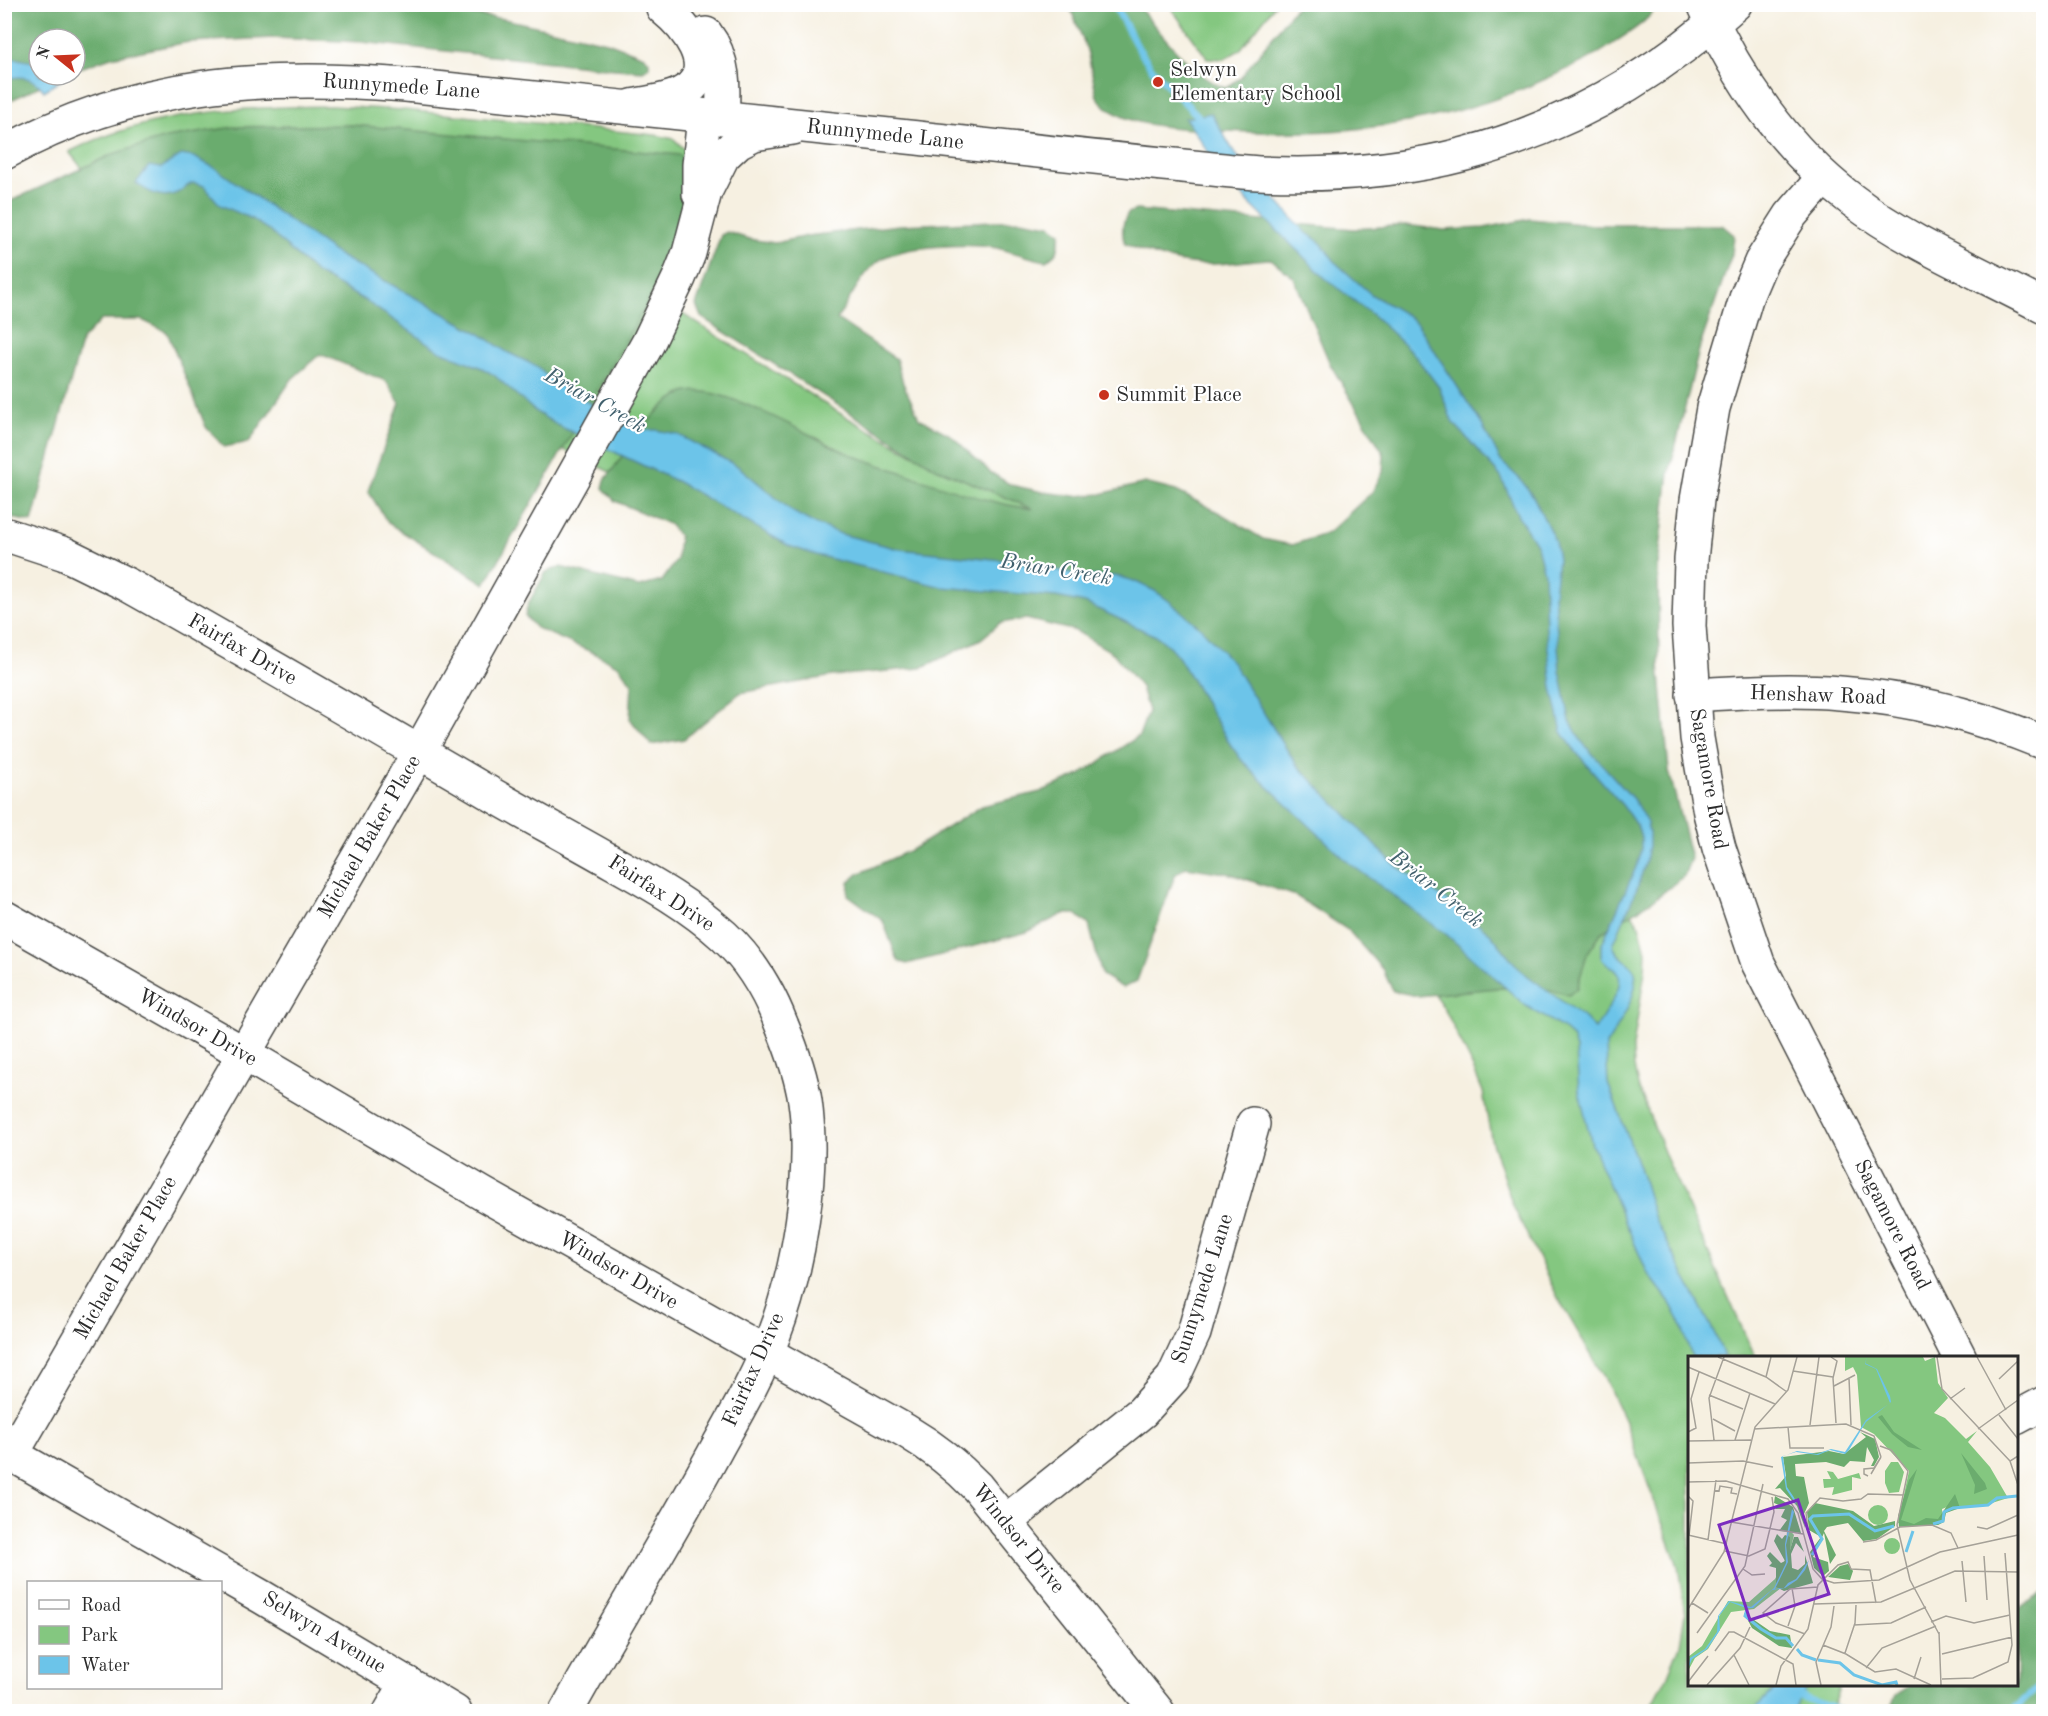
<svg xmlns="http://www.w3.org/2000/svg" width="2048" height="1716" font-family="'Old Standard TT',serif">
<style>
.green{fill:#84c780;stroke:#587956;stroke-width:1.5}
.forest{fill:#6bac6e;stroke:#4b6c4c;stroke-width:1.5}
.water{fill:#6cc4e9;stroke:#4c788a;stroke-width:1.5}
.lines{fill:none;stroke-linecap:round;stroke-linejoin:round}
.stream{stroke:#6cc4e9;stroke-width:7}
.minor-casing{stroke:#494946;stroke-width:36}
.major-casing{stroke:#494946;stroke-width:36}
.minor{stroke:#fff;stroke-width:33}
.major{stroke:#fff;stroke-width:33}
.poi-dot{fill:#c8321e;stroke:#fff;stroke-width:2}
.labels{text-anchor:middle;dominant-baseline:central;stroke-width:4.5;stroke-linejoin:round;paint-order:stroke}
.poi-label{font-size:21px;fill:#2b2b2b;stroke:#fff;text-anchor:start}
.street-label{font-size:21px;fill:#2b2b2b;stroke:#fff}
.water-label{font-size:22px;font-style:italic;fill:#42616e;stroke:#fff}
.inset-river{fill:none;stroke:#6cc4e9;stroke-width:3}
.inset-road{fill:none;stroke:#a5a198;stroke-width:1.5}
.view{fill:#7b2cbf;fill-opacity:0.15;stroke:#7b2cbf;stroke-width:3}
.inset-edge{fill:none;stroke:#2b2b2b;stroke-width:3}
</style>
<rect width="100%" height="100%" fill="#fff"/>
<filter id="ink" filterUnits="userSpaceOnUse"><feTurbulence type="fractalNoise" baseFrequency=".0167" numOctaves="2"/><feDisplacementMap in="SourceGraphic" scale="12" xChannelSelector="R" yChannelSelector="G"/><feConvolveMatrix kernelMatrix="1 2 1 2 8 2 1 2 1" color-interpolation-filters="sRGB"/></filter>
<filter id="wash" filterUnits="userSpaceOnUse"><feTurbulence type="fractalNoise" baseFrequency=".008" numOctaves="4" result="noise"/><feDisplacementMap in="SourceGraphic" scale="24" xChannelSelector="R" yChannelSelector="G"/><feGaussianBlur stdDeviation="1.35" result="paint"/><feColorMatrix in="noise" values="0 0 0 0 0 0 0 0 0 0 0 0 0 0 0 0 0 1.4 0 .05"/><feComposite in="paint" operator="in"/></filter>
<g filter="url(#wash)">
<rect width="100%" height="100%" fill="#f6f0e1"/>
<g class="green">
<polygon points="1169,5 1275,5 1240,50 1224,59 1207,58"/>
<path d="M331,106L405,110L655,135L674,139L686,151L688,200L657,298L841,414L910,453L986,483L1015,492L1618,890L1639,925L1646,951L1645,971L1633,1047L1634,1067L1638,1086L1666,1157L1755,1357L1690,1358V1684L1840,1685L1831,1711H1649L1667,1677L1680,1645L1685,1614L1678,1566L1626,1424L1604,1377L1558,1298L1513,1206L1492,1143L1483,1092L1470,1061L1446,1012L1411,958L1110,639L649,491L548,442L86,173L69,152C150,111 243,107 331,106Z"/>
</g>
<g class="forest">
<polygon points="5,5 404,5 504,19 607,42 644,56 649,61 649,67 643,71 615,69 361,42 274,38 189,42 111,57 75,70 75,39 39,39 39,75 63,75 5,103"/>
<path d="M1069,5H1137C1159,30 1194,79 1226,88L1241,77L1297,5H1657C1649,22 1629,32 1614,43C1594,58 1572,67 1550,77C1439,129 1327,138 1207,130C1173,128 1118,127 1097,97L1087,50Z"/>
<polygon points="353,125 680,155 687,164 680,236 668,268 485,584 388,523 368,491 400,403 386,381 320,354 292,379 249,442 224,447 206,427 167,332 142,320 101,320 82,340 32,522 5,517 4,204 113,154 166,138 234,127"/>
<path d="M1136,210L1354,229L1406,225L1444,230L1484,228L1530,219L1593,225H1722L1734,235L1732,254L1700,346L1669,473L1658,566L1659,664L1669,771L1691,858L1684,876L1655,899L1601,933L1587,954L1577,988L1569,995L1550,990L1497,988L1418,996L1393,991L1383,970L1348,930L1296,896L1231,874L1186,867L1175,875L1137,981L1123,988L1102,975L1089,925L1076,914H1063L1027,932L907,964L898,961L883,921L848,895L849,882L858,874L913,849L982,806L1040,792L1080,775L1139,736L1148,711L1141,687L1113,653L1076,631L1026,619L1000,623L981,639L921,668L833,676L740,693L684,739L651,745L630,719L632,684L619,666L596,654L536,628L525,616L528,604L546,572L561,567L639,587L662,581L677,560L679,536L669,524L615,501L603,488L605,480C625,454 653,405 684,393C718,380 815,440 850,454C871,463 893,469 915,477C954,490 992,504 1033,509L936,468L701,317L696,305L721,235L727,232L749,239L775,243L807,236L899,225L1020,220L1050,225L1061,233L1057,252L1046,261C1029,258 1013,252 997,248C971,243 901,245 880,260C861,274 850,300 837,319L896,359L903,383L919,418L952,436L990,472L1011,485L1043,492L1075,496L1101,494L1145,483L1176,491L1220,513L1263,539L1292,545L1328,533L1372,492L1383,472L1384,454L1330,364L1294,278L1271,259C1252,260 1234,263 1215,264C1185,266 1153,256 1125,244C1121,233 1122,223 1128,213Z"/>
<polygon points="2043,1592 2043,1711 1889,1711 1896,1695 1911,1685 2016,1684 2017,1611"/>
</g>
<g class="water">
<path d="M13,58L39,63V75H60L63,79L44,91C34,77 21,75 5,79V60Z"/>
<path d="M1211,113L1234,152L1244,164L1304,231L1321,243L1336,263L1372,295L1407,315L1417,324L1481,423L1501,461L1521,480L1533,496L1555,541L1558,559L1554,595L1560,671L1570,721L1582,742L1634,800L1647,823L1649,832V846L1646,861L1637,888L1613,945C1616,957 1629,960 1634,970C1643,989 1616,1030 1606,1045L1608,1083L1639,1167L1655,1219L1717,1338L1724,1357H1692L1680,1322L1669,1301L1647,1272L1592,1145L1579,1092L1576,1049L1572,1037L1561,1027L1526,1006L1447,935L1349,863L1260,779L1240,758L1230,744L1179,658L1171,648L1158,637L1085,603L1056,597L942,587L816,555L789,546L678,482L557,425L536,412L494,375L482,368L438,350L364,300L316,273L267,229L250,218L220,205L204,186L193,183C187,185 183,190 177,193C162,200 148,192 136,183L149,166L161,168L181,155L194,157L215,168L340,256L479,333L507,352L536,366L551,380L628,426L641,430H656L677,434L739,467L793,512L813,523L841,534L899,549L1012,561L1086,576H1116L1134,581L1155,591L1169,601L1202,629L1232,662L1296,764L1394,864L1459,909L1490,933L1520,970L1583,1017L1595,1029C1602,1017 1626,987 1618,973C1614,967 1605,964 1601,957V946L1636,867L1641,849V838L1638,828L1623,806L1576,752L1562,732L1552,688L1546,629L1544,573L1537,546L1518,516L1501,477L1452,421L1439,387L1412,352L1375,317L1325,278L1246,200L1215,162L1185,118Z"/>
<polygon points="1779,1685 1807,1685 1793,1711 1753,1711"/>
</g>
<g class="lines">
<g class="stream">
<polyline points="1114,4 1138,48 1153,70 1198,116"/>
<polyline points="1794,1694 1842,1712"/>
<polyline points="2011,1712 2044,1682"/>
</g>
</g>
</g>
<g filter="url(#ink)">
<g class="lines">
<g class="minor-casing">
<g id="minor">
<path d="M1704,4C1737,79 1786,150 1852,200C1908,243 1981,273 2044,307"/>
<path d="M706,34C725,59 724,88 722,118"/>
<path d="M632,106C649,102 673,101 687,90C720,66 684,25 663,8"/>
<polyline points="1824,177 1791,215 1761,262 1747,295 1713,408 1697,500 1691,560 1689,626 1697,738 1710,813 1719,848 1758,963 1960,1358"/>
<polyline points="699,194 699,165 704,116"/>
<path d="M4,534L65,554L128,585C246,651 362,719 479,787C523,813 569,837 614,863C652,884 691,906 724,936C751,961 769,992 782,1026C792,1050 801,1075 805,1101C815,1172 799,1270 773,1337C758,1376 737,1412 717,1448C669,1537 615,1623 566,1712"/>
<path d="M1693,695C1742,692 1791,689 1840,693C1910,698 1979,716 2044,743"/>
<path d="M4,917L231,1046L483,1194L906,1431C933,1447 955,1464 977,1487L1158,1712"/>
<polyline points="2016,1418 2044,1403"/>
<polyline points="4,1450 262,1597 455,1712"/>
<polyline points="12,1454 419,752 648,343 679,278 689,253 705,192 723,156 738,142 754,134 793,128"/>
<polyline points="1005,1522 1142,1412 1173,1378 1194,1333 1253,1124"/>
<polyline points="390,1712 407,1683"/>
</g>
</g>
<g class="major-casing">
<path id="major" d="M4,153C134,81 261,74 406,85C573,102 741,119 908,137C993,146 1078,156 1163,164C1195,167 1227,171 1259,173C1327,176 1400,171 1465,154C1567,127 1657,75 1735,4"/>
</g>
<use href="#minor" class="minor"/>
<use href="#major" class="major"/>
</g>
</g>
<g class="poi-dot">
<circle cx="1158" cy="82" r="6"/>
<circle cx="1104" cy="395" r="6"/>
</g>
<g class="labels">
<g class="poi-label">
<text x="1170" y="70">Selwyn<tspan x="1170" dy="24">Elementary School</tspan></text>
<text x="1116" y="395">Summit Place</text>
</g>
<g class="street-label">
<text transform="translate(401 87) rotate(4)">Runnymede Lane</text>
<text transform="translate(885 135) rotate(6)">Runnymede Lane</text>
<text transform="translate(242 650) rotate(30)">Fairfax Drive</text>
<text transform="translate(1818 696) rotate(2)">Henshaw Road</text>
<text transform="translate(1708 779) rotate(80)">Sagamore Road</text>
<text transform="translate(370 837) rotate(-60)">Michael Baker Place</text>
<text transform="translate(661 894) rotate(33)">Fairfax Drive</text>
<text transform="translate(197 1028) rotate(30)">Windsor Drive</text>
<text transform="translate(1892 1225) rotate(63)">Sagamore Road</text>
<text transform="translate(126 1258) rotate(-60)">Michael Baker Place</text>
<text transform="translate(618 1271) rotate(30)">Windsor Drive</text>
<text transform="translate(1203 1289) rotate(-72)">Sunnymede Lane</text>
<text transform="translate(754 1370) rotate(-66)">Fairfax Drive</text>
<text transform="translate(1018 1539) rotate(51)">Windsor Drive</text>
<text transform="translate(324 1633) rotate(31)">Selwyn Avenue</text>
</g>
<g class="water-label">
<text transform="translate(595 401) rotate(29)">Briar Creek</text>
<text transform="translate(1056 570) rotate(9)">Briar Creek</text>
<text transform="translate(1436 889) rotate(38)">Briar Creek</text>
</g>
</g>
<g transform="translate(1688 1356)">
<rect width="330" height="330" fill="#f6f0e1"/>
<path d="M157,1H235L237,5L247,1L250,27L260,42L246,57L257,62L278,83L289,75L280,86L302,111L320,142L291,151H259L254,153L255,164L234,169L210,167L221,115L186,78L173,71L169,19L165,11L157,15ZM203,106H210L216,116L211,136L201,137L197,127V115ZM139,115L145,116L150,123L171,117L173,123L164,121V134L144,139L146,131L136,132L135,123H143ZM180 159a10 10 0 1 1 20 0a10 10 0 1 1-20 0ZM99,171L106,179L93,232L66,253L43,256L20,293L7,302L0,315V301L14,290L40,245L61,246L87,223L98,202ZM196 190a8 8 0 1 1 16 0a8 8 0 1 1-16 0Z" fill="#84c780"/>
<path d="M194,59L206,76L234,94L220,91L204,78L190,61ZM172,76L187,83L191,101L186,110H183L186,104L179,91L177,106L162,105L156,111L138,106L107,108L108,120L116,121L121,147L116,158L117,172L109,150L92,132L87,133L98,120L95,101L141,95L156,98L178,81ZM273,97L297,127L299,133L286,138L287,129ZM229,113L213,164L226,168L238,162L250,163L267,138L272,152L258,157L256,166L250,169L211,171L210,160L221,124ZM87,140L105,151L113,177L91,175L99,164L93,161L97,153H87L91,149L86,147ZM127,147L165,155L186,170L207,165V170L189,183L175,185L160,167L139,171L136,175L148,199L142,208L136,177L125,201L140,206L141,215L135,220L126,212L122,196L133,181L121,174L119,156ZM89,178L94,183L97,179L102,181V194L106,181H110L116,196L108,187L103,198L104,212L110,214L117,208V199L125,227L96,235L88,231V212L81,210L84,207L79,200L82,196L93,207L97,205L86,185ZM160,208L165,215L162,224L140,221L152,210ZM56,257L82,275L102,279L104,292L91,290L64,272Z" fill="#6bac6e"/>
<path d="M179,1L177,7L189,13L202,40L203,46L178,66L161,94L157,98L142,94L130,99L108,96L95,100L99,131L105,140L108,145V148L98,133L93,101L109,95L129,98L143,93L157,96L178,64L202,47L188,13L177,8ZM104,153L106,156L98,189L100,206L87,233H89L91,232H96L100,227L108,223L121,204L117,214L109,224L97,232L84,234L65,252H58L42,246L31,260L32,274L30,277L19,293L4,303L0,313L2,302L17,293L29,276L30,260L41,245L63,251L86,232L98,207L97,188Z" fill="#6cc4e9"/>
<path class="inset-river" d="M245,168L255,165L256,156L265,152L300,149L309,142L329,140M218,196L225,175M124,199L134,183L122,163L125,160L161,158L187,175L206,170M59,253L57,260L73,273L88,282H98L105,290M109,293L114,299L128,304M130,304L152,307L166,319L194,329L208,326L209,329"/>
<path class="inset-road" d="M30,1L78,21L99,36M143,1L149,5L145,22L148,67M249,1L254,33L322,105M289,1L318,54M0,11L87,48M105,15L145,21M78,21L83,1M161,22L163,69M311,23L330,5M146,30L167,19M21,39L55,53M262,43L277,32M311,59L330,83M25,63L47,75M122,69L131,1M100,71L102,92H136M66,73L158,68L186,80L193,101M290,73L330,44M0,76L8,72L3,43L11,16M26,84L21,42L36,1M47,84L62,37M0,85L63,84M192,90L203,94L220,115L209,169L222,224L251,278M330,100L322,105L330,129M0,107L55,105L85,111M180,120L176,118V113L186,112L193,101L183,118M0,126L38,125L100,143L110,157L125,213L134,223L146,227L191,224L252,196L330,179M26,134L31,135L32,130L44,132L43,137L49,138M0,140L5,145L1,180M43,166L115,178M289,171L299,173L330,159M120,174L118,157L132,142L155,145L173,143L180,138L215,139M0,179L39,188M20,184L28,124M175,186L188,184L212,171L244,169L263,177L270,192M37,195L61,200L77,193L86,156L84,141M296,200L299,244M274,205L278,246M55,213L64,219L77,218M4,247L20,257M126,248L193,246L267,215L330,216M0,253L36,196L67,71L100,34L109,1M243,266L258,260L286,267L322,259M166,269L203,267L238,251M100,270L107,250L104,232M251,276L253,329M9,277L57,210L75,128M117,278L88,267L75,257L102,233L130,231M135,289L158,298L187,316L208,313L243,329M27,295L41,276H46L105,308L108,329M157,297L167,267L168,249M254,298L324,281M46,299L61,329M178,312L194,292L248,270M226,323L233,301M254,323L285,322L320,306L324,289L317,197M0,326L20,300M19,329L52,292L62,271M88,329L93,310L120,273L130,229L150,209L160,206L163,213L182,214L188,247M133,329L128,306L143,271L146,250"/>
<path class="view" d="M110,144L141,238L62,264L31,169Z"/>
<rect width="330" height="330" class="inset-edge"/>
</g>
<rect width="2048" height="1716" fill="none" stroke="#fff" stroke-width="24"/>
<rect x="27" y="1581" width="195" height="108" fill="#ffffff" stroke="#aaaaaa" stroke-width="1.5"/>
<rect x="39" y="1600" width="30" height="9" fill="#ffffff" stroke="#aaaaaa" stroke-width="1.5"/>
<text x="81" y="1611" font-size="18" fill="#2b2b2b">Road</text>
<rect x="39" y="1626" width="30" height="18" fill="#84c780" stroke="#aaaaaa" stroke-width="1.5"/>
<text x="81" y="1641" font-size="18" fill="#2b2b2b">Park</text>
<rect x="39" y="1656" width="30" height="18" fill="#6cc4e9" stroke="#aaaaaa" stroke-width="1.5"/>
<text x="81" y="1671" font-size="18" fill="#2b2b2b">Water</text>
<g transform="translate(57 57) rotate(288)"><circle r="28" fill="#ffffff" stroke="#aaaaaa" stroke-width="1.5"/>
<path d="M0-4.5L10 22L0 15L-10 22Z" fill="#c8321e"/>
<text y="-9" font-size="16" font-weight="bold" text-anchor="middle" fill="#2b2b2b">N</text>
</g>
</svg>
